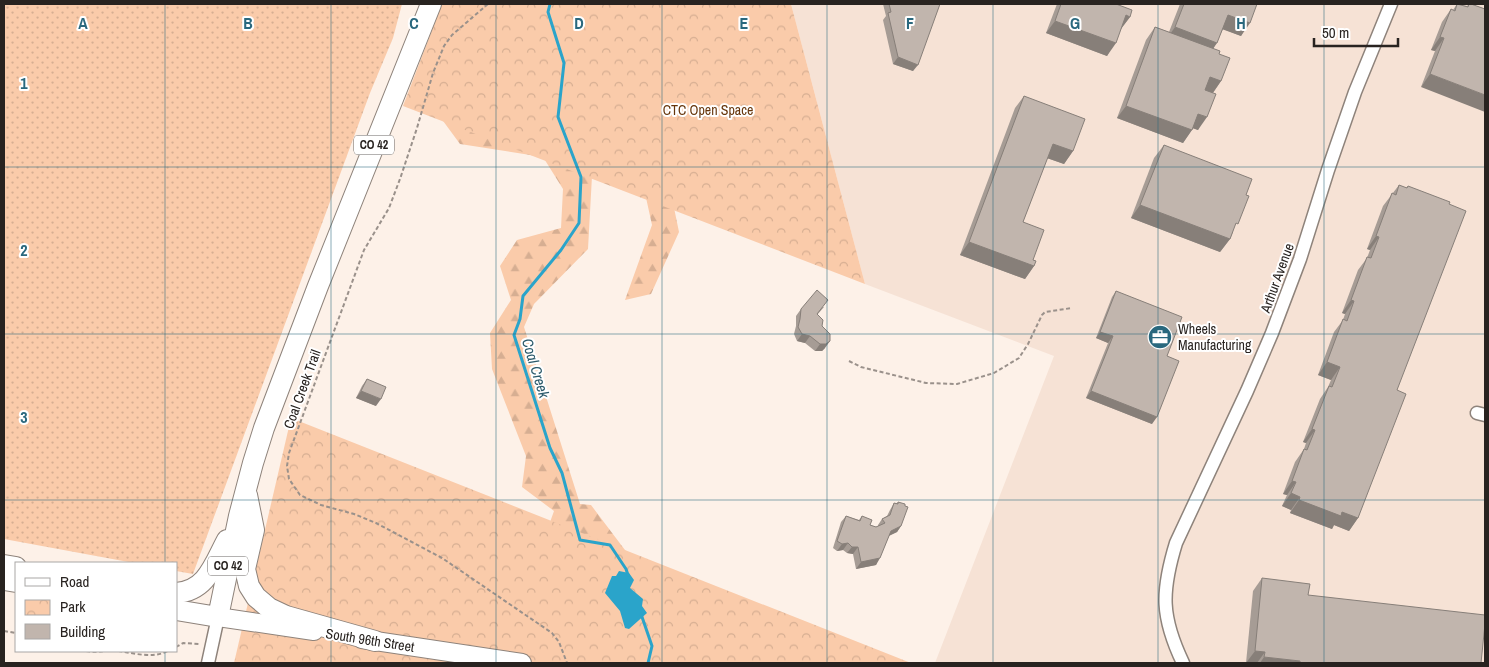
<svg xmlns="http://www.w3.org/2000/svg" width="1489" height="667" font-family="'Archivo Narrow',sans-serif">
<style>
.built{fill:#f6e2d5}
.grass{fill:url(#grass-dots)}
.forest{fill:url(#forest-firs)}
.park{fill:url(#park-crowns)}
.water{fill:#2aa4ca}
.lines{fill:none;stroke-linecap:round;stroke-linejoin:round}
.stream{stroke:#2aa4ca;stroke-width:3}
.street-casing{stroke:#8e837b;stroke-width:15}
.secondary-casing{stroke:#8e837b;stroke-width:20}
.primary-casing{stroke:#8e837b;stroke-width:22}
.path{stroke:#9a918b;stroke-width:2;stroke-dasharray:4 2.5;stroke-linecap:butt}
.street{stroke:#fff;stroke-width:12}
.secondary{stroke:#fff;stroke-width:18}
.primary{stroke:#fff;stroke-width:20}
.wall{fill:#a69c95}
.shaded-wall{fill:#877f79}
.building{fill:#c1b5ad;stroke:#877f79}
.grid{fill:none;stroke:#29687e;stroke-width:1;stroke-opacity:0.55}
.labels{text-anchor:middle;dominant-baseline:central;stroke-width:4;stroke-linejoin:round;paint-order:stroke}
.shield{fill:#fff;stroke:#686563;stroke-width:1}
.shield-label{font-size:12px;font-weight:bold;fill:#282320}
.park-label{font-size:14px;fill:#66350a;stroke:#fff}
.street-label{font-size:14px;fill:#282320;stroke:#fff}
.poi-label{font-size:14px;fill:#282320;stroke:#fff;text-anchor:start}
.water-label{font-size:15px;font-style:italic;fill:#2b5a6b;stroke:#fff}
.grid-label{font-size:16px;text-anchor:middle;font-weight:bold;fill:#29687e;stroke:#fff;stroke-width:4;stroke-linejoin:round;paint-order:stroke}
</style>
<defs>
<pattern id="grass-dots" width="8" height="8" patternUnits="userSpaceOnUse" patternTransform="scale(1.25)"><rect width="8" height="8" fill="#facbaa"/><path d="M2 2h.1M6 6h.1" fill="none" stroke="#d6ae92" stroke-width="1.8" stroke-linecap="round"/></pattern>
<pattern id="forest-firs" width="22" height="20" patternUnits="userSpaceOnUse" patternTransform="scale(1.25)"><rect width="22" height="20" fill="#facbaa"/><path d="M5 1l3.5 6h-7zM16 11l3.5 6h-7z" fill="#d6ae92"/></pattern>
<pattern id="park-crowns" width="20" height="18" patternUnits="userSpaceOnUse" patternTransform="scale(1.25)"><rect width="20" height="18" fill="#facbaa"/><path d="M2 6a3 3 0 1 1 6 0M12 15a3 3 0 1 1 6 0" fill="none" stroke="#d6ae92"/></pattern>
</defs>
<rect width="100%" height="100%" fill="#fdf1e8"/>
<polygon class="built" points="791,4 1485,4 1485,663 935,663 1054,356 865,284"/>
<polygon class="grass" points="4,4 402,4 393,38 370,93 193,574 176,571 176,563 134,563 4,539"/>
<polygon class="forest" points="647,77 679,232 651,294 625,300 652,225 636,152 592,176 588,249 534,304 524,327 580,504 591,505 631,558 638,663 544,539 554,511 522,487 526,456 492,369 490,333 511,300 500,266 517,240 561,228 563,189 543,157 460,144 435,110"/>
<g class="park">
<polygon points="442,4 791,4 865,284 403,106"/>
<polygon points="291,418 911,663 234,663"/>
</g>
<polygon class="water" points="619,571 629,573 634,580 630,588 643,599 642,606 647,613 629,629 625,628 620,611 605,593 612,576 616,576"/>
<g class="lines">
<g class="stream">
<polyline points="550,4 548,12 564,63 558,117 581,177 579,223 561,250 523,296 520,319 514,335 550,448 562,473 580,540 610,545 626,569 628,575"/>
<polyline points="641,614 652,646 648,663"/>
</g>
<g class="street-casing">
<g id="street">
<polyline points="1477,413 1485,415"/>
<polyline points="208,663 218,617"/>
<path d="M1183,663C1161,617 1161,592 1176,543L1247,391L1272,333L1300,259L1328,170L1355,92L1391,4"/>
</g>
</g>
<g class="secondary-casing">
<g id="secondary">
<polyline points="218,617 314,631"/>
<polyline points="362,639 522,663"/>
</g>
</g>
<g class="primary-casing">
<g id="primary">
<polyline points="247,495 254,530 245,569 249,586 256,597 269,608 286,616 375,641"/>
<polyline points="4,565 16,567"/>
<polyline points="4,580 16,582"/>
<path d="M176,593C207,591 214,564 227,540"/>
<polyline points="176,610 218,617 239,516 253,463 264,428 318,286 431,4"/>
</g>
</g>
<g class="path">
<polyline points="488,4 452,35 444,46 433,73 417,128 400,179 389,208 364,250 289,453 287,466 289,479 300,495 321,505 354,514 376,523 442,558 552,633 559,642 567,663"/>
<polyline points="849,361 861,367 926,383 957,384 994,373 1019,358 1028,344 1042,315 1045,312 1072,308"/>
<polyline points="4,631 16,633"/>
<polyline points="176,647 183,643 200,644"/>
<path d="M86,651C98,653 106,650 118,651C134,653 152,659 168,651"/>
</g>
<use href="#street" class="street"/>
<use href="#secondary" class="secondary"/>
<use href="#primary" class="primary"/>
</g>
<g class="wall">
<polygon points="883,4 940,4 913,71 893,64 883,20 886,16"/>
<polygon points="1057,4 1116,4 1130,17 1121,29 1107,56 1046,33"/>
<polygon points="1180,4 1257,4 1241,36 1223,29 1213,49 1219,54 1221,81 1213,93 1198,130 1193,128 1183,143 1117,118 1146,40 1155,27 1169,32"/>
<polygon points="1457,4 1467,6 1469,4 1485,9 1421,87 1435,51 1431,50 1442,22 1451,9 1453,10"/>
<polygon points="1024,96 1073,151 1064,164 1047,158 1023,222 1033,260 1034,266 1025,279 960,255 1015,108"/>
<polygon points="1164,145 1233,232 1230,239 1220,252 1131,218 1154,158"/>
<polygon points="1399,185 1406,188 1408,186 1397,390 1358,518 1349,531 1334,525 1332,529 1290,513 1291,510 1282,506 1287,495 1283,494 1295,462 1304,449 1306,443 1303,442 1320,399 1328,387 1331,380 1318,375 1334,332 1343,320 1345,314 1342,313 1358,270 1367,258 1370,250 1367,249 1383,206"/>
<polygon points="1116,291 1167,356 1152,424 1086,398 1108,343 1096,338 1112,297"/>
<polygon points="824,307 817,315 822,326 825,348 822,351 815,351 805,343 797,341 794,334 796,326 796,316 801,309"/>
<polygon points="367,379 376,406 356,398 362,386"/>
<polygon points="898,502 901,526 897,532 889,536 876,565 856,569 853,554 847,553 843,550 837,551 833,548 841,522 846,516 859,520 862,516 870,525 876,527 878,526 878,525 882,519 887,516 890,510 894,503 897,503"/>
<polygon points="1262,578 1308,595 1481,663 1246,663 1253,591"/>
</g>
<g class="shaded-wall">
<polygon points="1126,15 1130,17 1120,30"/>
<polygon points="1228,15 1250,23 1241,36 1219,28"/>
<polygon points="1055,21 1116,43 1107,56 1046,33"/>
<polygon points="1175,27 1217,43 1208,56 1166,40"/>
<polygon points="1440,37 1444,38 1435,51 1431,50"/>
<polygon points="898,57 918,65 913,71 893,64"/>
<polygon points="1430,74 1485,95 1485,112 1421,87"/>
<polygon points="1210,77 1221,81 1212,94 1201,90"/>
<polygon points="1126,106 1192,130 1183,143 1117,118"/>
<polygon points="1198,114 1207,117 1198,130 1189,127"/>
<polygon points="1053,144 1073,151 1064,164 1044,157"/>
<polygon points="1140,205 1230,239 1220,252 1131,218"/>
<polygon points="1376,236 1379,237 1370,250 1367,249"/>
<polygon points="969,242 1034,266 1025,279 960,255"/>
<polygon points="1351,300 1354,301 1345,314 1342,313"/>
<polygon points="1100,332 1113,336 1108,343 1096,338"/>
<polygon points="802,334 810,336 805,343 797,341"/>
<polygon points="830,341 825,348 822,351 815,351 820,344"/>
<polygon points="1327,362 1340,367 1331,380 1318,375"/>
<polygon points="361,391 381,399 376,406 356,398"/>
<polygon points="1091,391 1157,417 1152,424 1086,398"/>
<polygon points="1312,429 1315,430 1306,443 1303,442"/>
<polygon points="1292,481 1296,482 1287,495 1283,494"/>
<polygon points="1291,493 1300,497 1291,510 1282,506"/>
<polygon points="1299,500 1342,512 1358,518 1349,531 1334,525 1332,529 1290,513"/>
<polygon points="901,526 897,532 886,537 891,531"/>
<polygon points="848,543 843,550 837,551 842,544"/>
<polygon points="852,547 858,547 853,554 847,553"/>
<polygon points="880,558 876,565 856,569 861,562"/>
<polygon points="1255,651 1265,652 1257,663 1246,663"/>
<polygon points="1264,657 1300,661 1298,663 1260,663"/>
</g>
<g class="building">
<polygon points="889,4 940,4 918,65 898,57 888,13 891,12"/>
<polygon points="1061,4 1116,4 1132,10 1130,17 1126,15 1116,43 1055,21"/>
<polygon points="1184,4 1257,4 1250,23 1228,15 1217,43 1175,27"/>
<polygon points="1457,4 1468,7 1469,4 1471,4 1485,9 1485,95 1430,74 1444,38 1440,37 1451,9 1455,11"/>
<polygon points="1155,27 1220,51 1219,54 1230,58 1221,81 1210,77 1205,90 1216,94 1207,117 1198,114 1192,130 1126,106"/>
<polygon points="1024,96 1085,119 1073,151 1053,144 1023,222 1044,230 1033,260 1036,261 1034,266 969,242"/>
<polygon points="1164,145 1252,179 1246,195 1249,196 1238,224 1236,223 1230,239 1140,205"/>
<polygon points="1399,185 1407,188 1408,186 1450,202 1449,204 1466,211 1397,390 1406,394 1358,518 1342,512 1341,516 1299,500 1300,497 1291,493 1296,482 1292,481 1304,449 1307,450 1315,430 1312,429 1329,386 1332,387 1340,367 1327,362 1343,319 1347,321 1354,301 1351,300 1367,257 1371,258 1379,237 1376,236 1392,193 1396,195"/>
<polygon points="817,290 828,300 817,314 823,320 822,326 830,334 830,341 826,344 820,344 810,336 802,334 798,327 800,319 801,309"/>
<polygon points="1116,291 1182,317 1167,356 1179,361 1157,417 1091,391 1113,336 1100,332"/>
<polygon points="367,379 386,387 381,399 361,391"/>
<polygon points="898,502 905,504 905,506 908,507 901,526 891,531 880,558 861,562 858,547 852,547 848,543 842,544 837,541 846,516 860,521 862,516 872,520 870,525 876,527 885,523 882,519 890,515 894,503 898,504"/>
<polygon points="1262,578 1310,584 1308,595 1485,615 1485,624 1481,663 1300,663 1300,661 1264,657 1265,652 1255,651"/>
</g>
<path class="grid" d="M165,4V563M331,4V663M496,4V663M662,4V663M827,4V663M993,4V663M1158,4V663M1324,4V663M4,167H1485M4,334H1485M4,500H1485M165,651V663"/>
<defs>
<g id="office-disc" transform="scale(1.25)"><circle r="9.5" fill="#29687e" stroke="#fff"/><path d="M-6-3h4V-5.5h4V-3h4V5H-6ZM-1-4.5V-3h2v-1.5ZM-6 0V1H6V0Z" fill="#fff"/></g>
</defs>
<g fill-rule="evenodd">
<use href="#office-disc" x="1160" y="337"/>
</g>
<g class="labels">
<g class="shield">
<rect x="354" y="135.5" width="40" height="19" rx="4"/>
<rect x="208" y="556.5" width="40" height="19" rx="4"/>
</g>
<g class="shield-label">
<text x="374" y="145">CO 42</text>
<text x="228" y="566">CO 42</text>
</g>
<g class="park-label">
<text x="708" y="110">CTC Open Space</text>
</g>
<g class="street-label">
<text transform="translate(1277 278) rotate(-70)">Arthur Avenue</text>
<text transform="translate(302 389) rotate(-70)">Coal Creek Trail</text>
<text transform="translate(370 640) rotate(9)">South 96th Street</text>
</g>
<g class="poi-label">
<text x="1178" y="329">Wheels<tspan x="1178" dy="16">Manufacturing</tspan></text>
</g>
<g class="water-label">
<text transform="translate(536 368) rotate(73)">Coal Creek</text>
</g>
</g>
<g class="grid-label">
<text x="83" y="29">A</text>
<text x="248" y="29">B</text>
<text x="414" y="29">C</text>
<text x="579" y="29">D</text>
<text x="744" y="29">E</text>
<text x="910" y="29">F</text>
<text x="1075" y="29">G</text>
<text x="1241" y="29">H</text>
<text x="24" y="89">1</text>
<text x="24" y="256">2</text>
<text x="24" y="423">3</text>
</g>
<rect width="1489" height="667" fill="none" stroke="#282320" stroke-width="10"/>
<rect x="15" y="562" width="162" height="90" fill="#ffffff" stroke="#a9a7a6"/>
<rect x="25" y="578" width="25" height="8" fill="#ffffff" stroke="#a9a7a6"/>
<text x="60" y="587" font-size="15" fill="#282320">Road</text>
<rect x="25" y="600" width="25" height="15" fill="url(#park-crowns)" stroke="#a9a7a6"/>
<text x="60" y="612" font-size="15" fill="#282320">Park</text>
<rect x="25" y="624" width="25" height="15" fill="#c1b5ad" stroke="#a9a7a6"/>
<text x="60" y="637" font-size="15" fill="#282320">Building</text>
<path d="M1314 38v8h84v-8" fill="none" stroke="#282320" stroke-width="2.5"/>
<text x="1322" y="38" font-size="15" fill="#282320" stroke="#ffffff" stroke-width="4" paint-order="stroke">50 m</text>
</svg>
